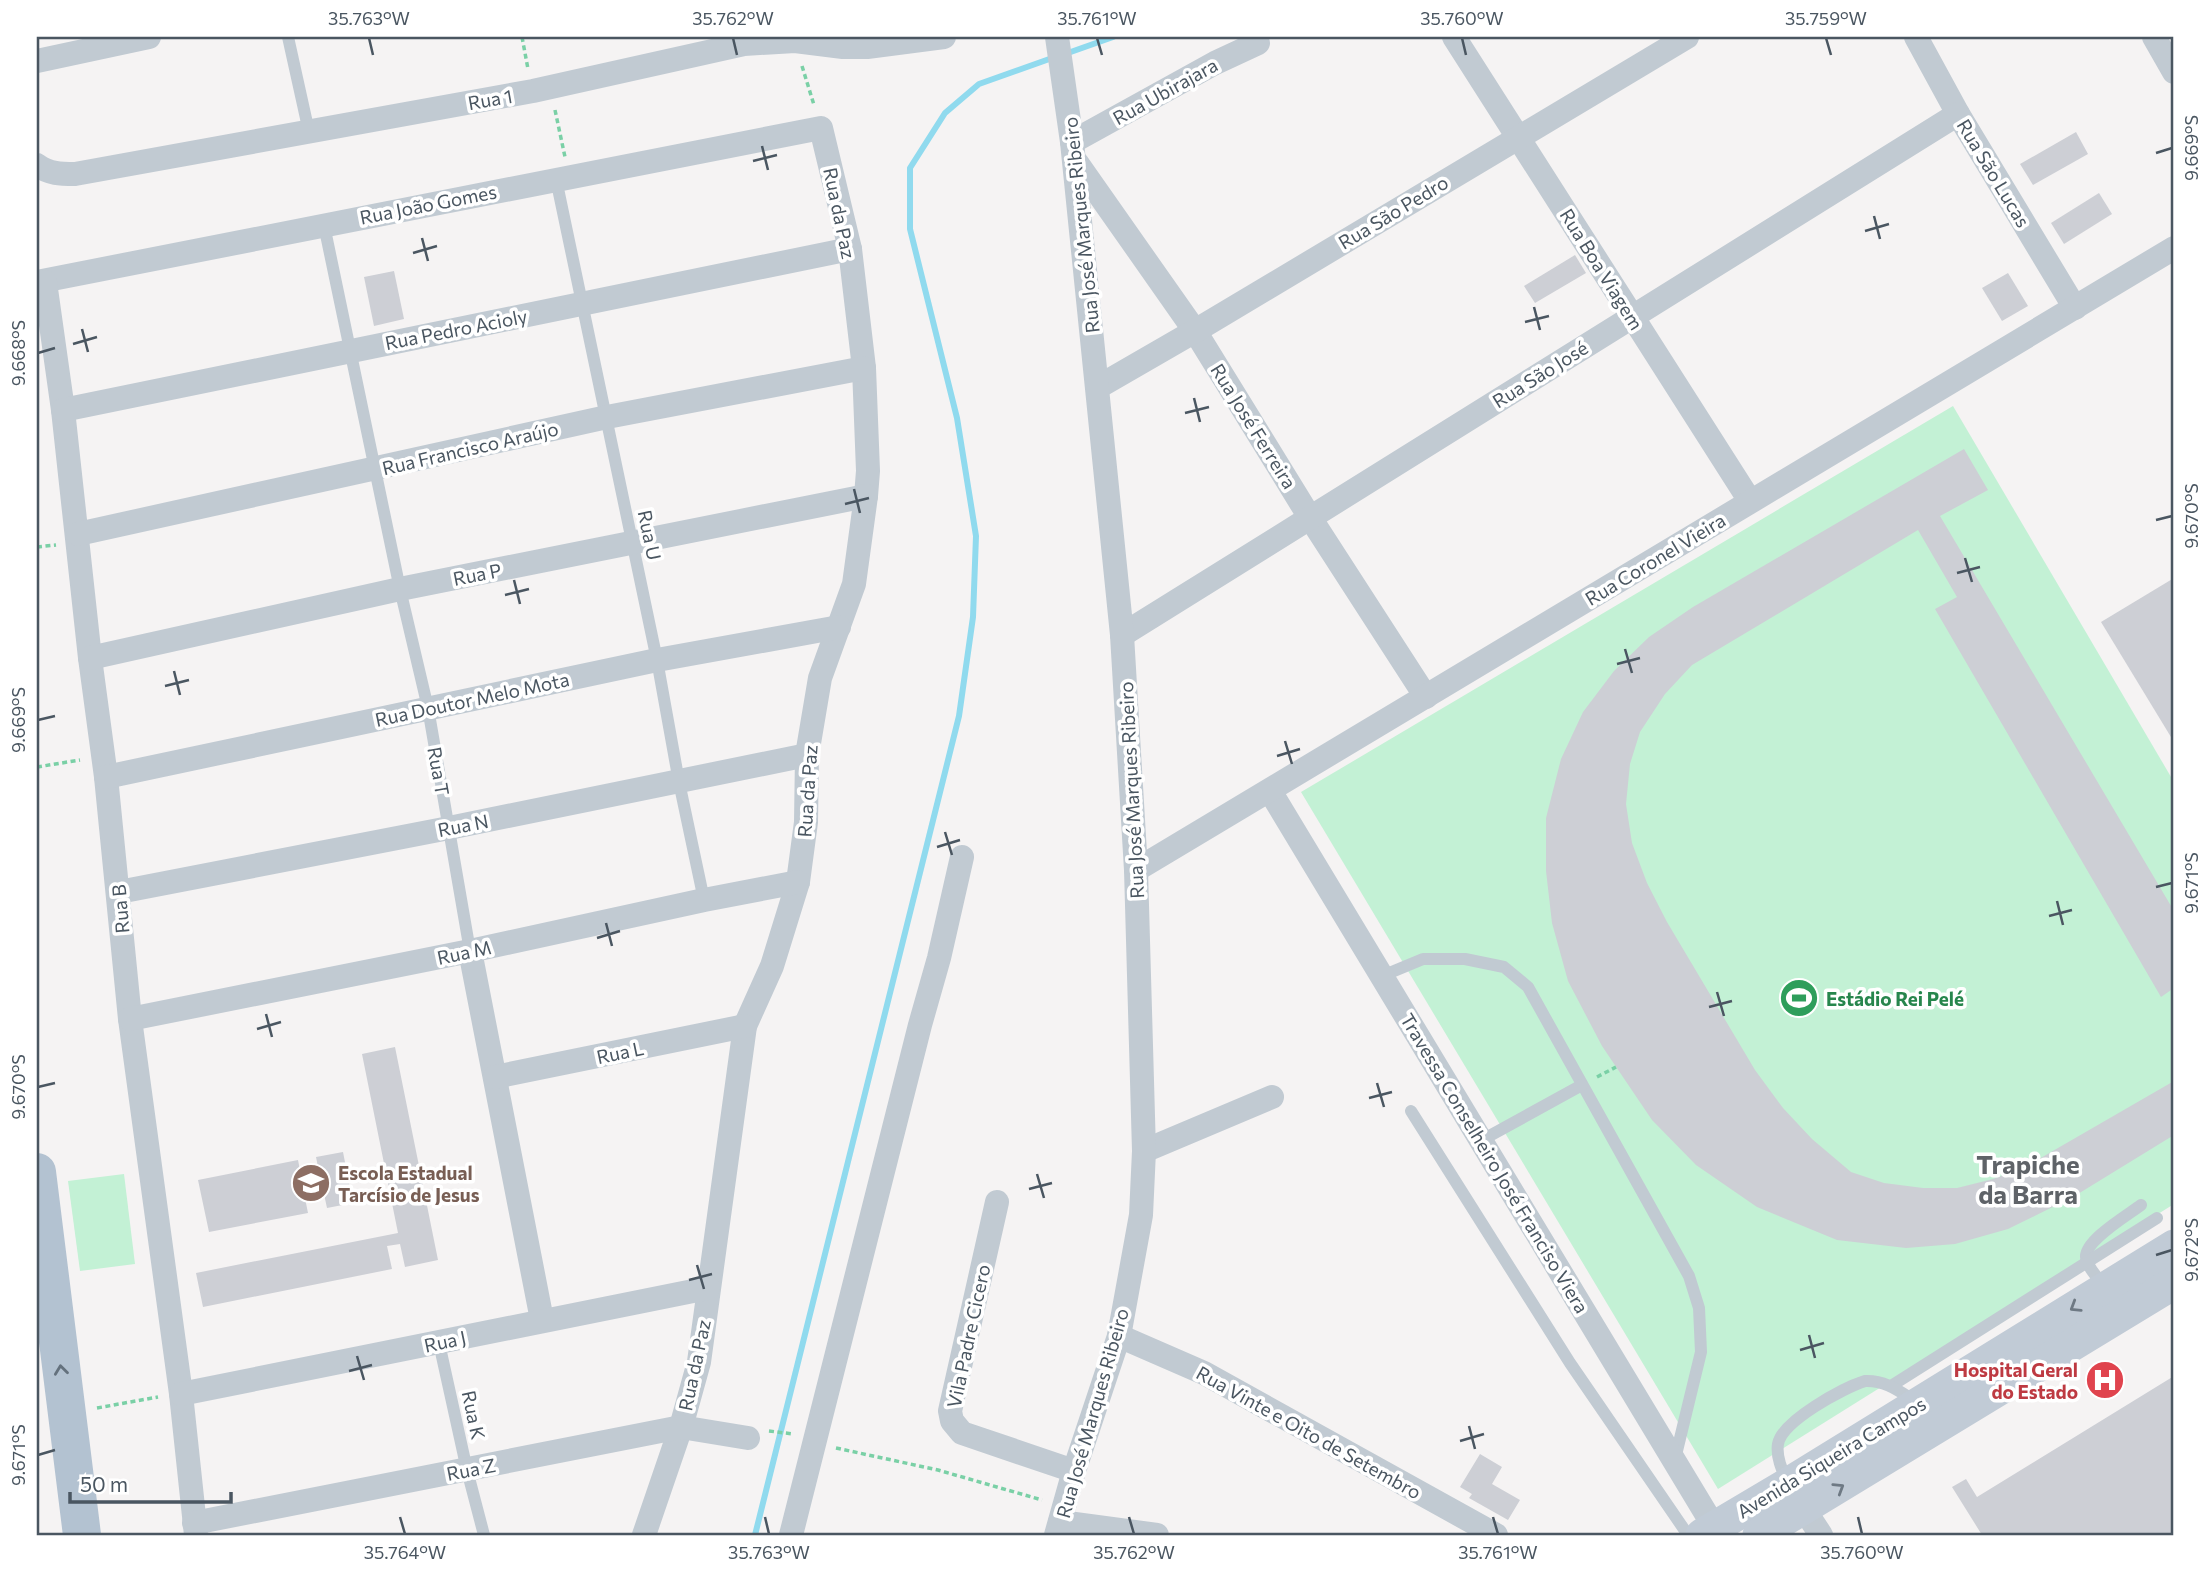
<svg xmlns="http://www.w3.org/2000/svg" width="2211" height="1572" font-family="Commissioner,sans-serif">
<style>
.green{fill:#c3f1d5}
.lines{fill:none;stroke-linecap:round;stroke-linejoin:round}
.stream{stroke:#90daee;stroke-width:6}
.building{fill:#cdcfd5}
.path{stroke:#7ad0a6;stroke-width:3.5;stroke-dasharray:5 3.5;stroke-linecap:butt}
.lane{stroke:#c1cad2;stroke-width:12}
.street{stroke:#c1cad2;stroke-width:24}
.secondary{stroke:#c1cbd6;stroke-width:33}
.primary{stroke:#b3c2d1;stroke-width:38}
.oneway{stroke:#6e7984}
.oneway2{stroke:#64717d}
.ticks{fill:none;stroke:#4a5661;stroke-width:2.5}
.labels{text-anchor:middle;dominant-baseline:central;stroke-width:7;stroke-linejoin:round;paint-order:stroke}
.street-label{font-size:19px;fill:#4a5661;stroke:#fff}
.leisure-label{font-size:19px;font-weight:bold;fill:#27864d;stroke:#fff;text-anchor:start}
.education-label{font-size:19px;font-weight:bold;fill:#785e54;stroke:#fff;text-anchor:start}
.health-label{font-size:19px;font-weight:bold;fill:#be3a42;stroke:#fff;text-anchor:end}
.district-label{font-size:26px;font-weight:bold;fill:#5f6368;stroke:#fff}
.neatline{fill:none;stroke:#4a5661;stroke-width:2.5}
.ticks-label{font-size:18px;text-anchor:middle;fill:#4a5661}
</style>
<rect width="100%" height="100%" fill="#f5f3f3"/>
<g class="green">
<polygon points="1953,406 2174,782 2174,1204 1718,1489 1301,792"/>
<polygon points="124,1174 135,1264 80,1271 68,1181"/>
</g>
<g class="lines">
<g class="stream">
<polyline points="1065,54 1113,37"/>
<polyline points="755,1535 959,716 973,617 976,536 957,418 910,229 910,168 945,113 979,84 1055,57"/>
</g>
</g>
<g class="building">
<polygon points="2076,132 2088,154 2033,185 2020,164"/>
<polygon points="2099,193 2112,214 2064,244 2051,223"/>
<polygon points="1575,255 1586,273 1535,303 1524,286"/>
<polygon points="394,271 404,319 374,326 364,277"/>
<polygon points="2008,273 2028,306 2002,321 1982,288"/>
<polygon points="1964,449 1988,490 1940,516 2174,911 2174,988 2161,997 1935,609 1957,597 1918,530 1692,665 1665,694 1640,732 1630,764 1626,804 1632,843 1647,883 1667,922 1755,1070 1783,1108 1812,1139 1851,1172 1884,1183 1923,1188 1957,1188 1993,1179 2025,1167 2174,1081 2174,1135 2073,1197 2008,1229 1955,1244 1906,1248 1837,1240 1757,1207 1696,1165 1652,1120 1602,1046 1568,981 1552,923 1546,871 1546,818 1561,759 1583,712 1614,671 1649,637 1693,607"/>
<polygon points="2174,578 2174,742 2101,622"/>
<polygon points="395,1047 438,1260 405,1267 400,1244 387,1246 392,1269 203,1307 196,1273 398,1233 362,1054"/>
<polygon points="343,1152 353,1203 327,1208 324,1194 305,1198 308,1213 209,1232 198,1180 298,1160 304,1190 322,1187 316,1157"/>
<polygon points="2174,1376 2174,1535 1982,1535 1952,1487 1966,1479 1977,1497"/>
<polygon points="1480,1454 1502,1467 1492,1484 1520,1500 1508,1520 1469,1498 1472,1494 1460,1487"/>
</g>
<g class="lines">
<g class="path">
<polyline points="522,37 528,69"/>
<polyline points="802,66 814,105"/>
<polyline points="555,110 565,157"/>
<polyline points="37,547 56,545"/>
<polyline points="37,767 80,760"/>
<polyline points="1597,1077 1616,1067"/>
<polyline points="97,1408 158,1397"/>
<polyline points="769,1431 793,1434"/>
<polyline points="836,1448 938,1470 1042,1500"/>
</g>
<g class="lane">
<polyline points="288,37 309,132"/>
<polyline points="556,179 657,660 679,782 704,900"/>
<polyline points="324,225 400,589 428,708 470,951"/>
<polyline points="1382,976 1423,959 1465,959 1504,967 1528,987 1689,1276 1699,1308 1701,1352 1675,1459"/>
<polyline points="1411,1111 1570,1363 1688,1535"/>
<polyline points="1482,1140 1582,1085"/>
<path d="M2104,1286C2098,1278 2087,1267 2086,1257C2085,1240 2128,1215 2141,1205"/>
<polyline points="439,1343 467,1470 484,1535"/>
<polyline points="1891,1386 2157,1218"/>
<path d="M1787,1481C1782,1470 1776,1457 1778,1444C1782,1421 1843,1388 1865,1381C1885,1380 1899,1391 1915,1401"/>
</g>
<g class="street">
<polyline points="1454,37 1750,501"/>
<polyline points="1916,37 1958,114 2075,308"/>
<polyline points="2154,37 2174,72"/>
<polyline points="37,61 149,37"/>
<polyline points="1072,142 1215,63 1258,43"/>
<polyline points="1077,163 1195,331 1309,516 1426,697"/>
<path d="M37,165C49,174 61,174 75,174L533,91L744,44L795,41L843,47H867L944,37"/>
<polyline points="37,282 821,128 850,249 864,368 868,471 866,496 854,584 820,678 807,755 806,822 798,882 772,966 745,1026 699,1362 681,1427 644,1535"/>
<polyline points="45,282 63,410 90,658 106,777 130,1019 181,1394 196,1535"/>
<polyline points="1098,387 1195,331 1687,37"/>
<polyline points="63,410 850,249"/>
<polyline points="78,534 607,417 864,368"/>
<polyline points="1122,635 1958,114"/>
<polyline points="90,658 400,589 866,496"/>
<polyline points="106,777 657,660 839,627"/>
<polyline points="1270,791 1719,1535"/>
<polyline points="1136,870 2174,248"/>
<polyline points="119,892 449,828 807,755"/>
<polyline points="470,951 542,1320"/>
<polyline points="130,1019 470,951 704,900 798,882"/>
<polyline points="495,1077 745,1026"/>
<polyline points="1144,1151 1272,1097"/>
<polyline points="997,1202 950,1411 952,1421 962,1433 1074,1471"/>
<polyline points="1119,1336 1204,1373 1496,1535"/>
<polyline points="181,1394 708,1288"/>
<polyline points="1794,1494 1821,1535"/>
<polyline points="1060,1522 1157,1535"/>
<polyline points="194,1523 681,1427 748,1438"/>
<polyline points="791,1535 920,1025 939,958 962,857"/>
<polyline points="1056,1535 1074,1471 1119,1336 1141,1215 1144,1151 1136,870 1122,635 1072,142 1057,37"/>
</g>
<g class="secondary">
<polyline points="1702,1535 1788,1484 2174,1246"/>
<polyline points="1759,1535 2174,1283"/>
</g>
<polyline class="primary" points="37,1172 82,1535"/>
</g>
<defs><path id="oneway-chevron" d="M-2-3.5L2.5 0L-2 3.5" fill="none" stroke-width="1.6" stroke-linecap="round" stroke-linejoin="round" transform="scale(1.75)"/></defs>
<g class="oneway">
<use href="#oneway-chevron" transform="translate(2075 1307) rotate(148)"/>
<use href="#oneway-chevron" transform="translate(1839 1488) rotate(-32)"/>
</g>
<use class="oneway2" href="#oneway-chevron" transform="translate(61 1370) rotate(-97)"/>
<path class="ticks" d="M369,38L373,55M733,38L737,55M1097,38L1102,55M1462,38L1466,55M1826,38L1831,55M762,146L768,170M2156,153L2172,148M753,161L777,155M1874,216L1880,239M1865,231L1889,224M422,238L428,261M413,253L437,246M1534,307L1540,330M1525,322L1549,316M82,329L88,352M73,344L97,337M38,353L55,348M1194,398L1200,422M1185,413L1209,407M854,489L860,513M845,504L869,498M2156,520L2172,516M1965,558L1972,582M1957,573L1980,567M514,580L520,604M505,595L529,589M1625,649L1632,673M1617,664L1640,658M174,671L180,695M165,686L189,680M38,720L55,716M1285,741L1292,764M1277,756L1300,749M945,832L952,855M937,847L960,840M2156,887L2172,883M2057,901L2063,925M2049,916L2072,910M606,923L612,946M597,938L620,931M1717,992L1724,1016M1709,1007L1732,1001M266,1014L272,1037M257,1029L281,1022M1377,1083L1384,1107M38,1087L55,1083M1369,1098L1392,1092M1037,1174L1044,1198M1029,1189L1052,1183M2156,1255L2172,1250M697,1265L704,1289M689,1280L712,1274M1809,1335L1815,1358M1800,1350L1824,1343M357,1356L364,1380M349,1371L372,1365M1469,1426L1475,1449M1460,1441L1484,1434M38,1455L55,1450M400,1517L405,1534M765,1517L769,1534M1129,1517L1134,1534M1493,1517L1498,1534M1858,1517L1862,1534"/>
<defs>
<g id="stadium-disc" transform="scale(2.0125)"><circle r="9.5" fill="#2e9e5b" stroke="#fff"/><path d="M0-5a6.5 5 0 1 0 0 10a6.5 5 0 1 0 0-10ZM-3.5-1.8h7v3.6h-7Z" fill="#fff"/></g>
<g id="school-disc" transform="scale(2.0125)"><circle r="9.5" fill="#8d6e63" stroke="#fff"/><path d="M0-5L7-2L0 1L-7-2ZM-4 1L0 2.5L4 1V4Q0 6-4 4Z" fill="#fff"/></g>
<g id="hospital-disc" transform="scale(2.0125)"><circle r="9.5" fill="#e0444e" stroke="#fff"/><path d="M-5-5h3v3.5h4V-5h3V5h-3V1.5h-4V5h-3Z" fill="#fff"/></g>
</defs>
<g fill-rule="evenodd">
<use href="#stadium-disc" x="1799" y="998"/>
<use href="#school-disc" x="311" y="1183"/>
<use href="#hospital-disc" x="2105" y="1380"/>
</g>
<g class="labels">
<g class="street-label">
<text transform="translate(1165 91) rotate(-29)">Rua Ubirajara</text>
<text transform="translate(490 99) rotate(-10)">Rua 1</text>
<text transform="translate(1994 173) rotate(59)">Rua São Lucas</text>
<text transform="translate(428 204) rotate(-11)">Rua João Gomes</text>
<text transform="translate(1393 212) rotate(-31)">Rua São Pedro</text>
<text transform="translate(840 213) rotate(78)">Rua da Paz</text>
<text transform="translate(1081 225) rotate(-96)">Rua José Marques Ribeiro</text>
<text transform="translate(1602 269) rotate(58)">Rua Boa Viagem</text>
<text transform="translate(456 329) rotate(-11)">Rua Pedro Acioly</text>
<text transform="translate(1540 374) rotate(-32)">Rua São José</text>
<text transform="translate(1254 426) rotate(58)">Rua José Ferreira</text>
<text transform="translate(470 448) rotate(-13)">Rua Francisco Araújo</text>
<text transform="translate(650 535) rotate(78)">Rua U</text>
<text transform="translate(1655 559) rotate(-31)">Rua Coronel Vieira</text>
<text transform="translate(477 574) rotate(-11)">Rua P</text>
<text transform="translate(472 699) rotate(-12)">Rua Doutor Melo Mota</text>
<text transform="translate(439 771) rotate(80)">Rua T</text>
<text transform="translate(1131 790) rotate(-93)">Rua José Marques Ribeiro</text>
<text transform="translate(807 791) rotate(-86)">Rua da Paz</text>
<text transform="translate(463 825) rotate(-11)">Rua N</text>
<text transform="translate(120 909) rotate(-95)">Rua B</text>
<text transform="translate(464 952) rotate(-12)">Rua M</text>
<text transform="translate(620 1052) rotate(-12)">Rua L</text>
<text transform="translate(1495 1163) rotate(59)">Travessa Conselheiro José Franciso Viera</text>
<text transform="translate(968 1336) rotate(-78)">Vila Padre Cicero</text>
<text transform="translate(445 1341) rotate(-12)">Rua J</text>
<text transform="translate(694 1365) rotate(-78)">Rua da Paz</text>
<text transform="translate(1092 1413) rotate(-74)">Rua José Marques Ribeiro</text>
<text transform="translate(474 1415) rotate(78)">Rua K</text>
<text transform="translate(1309 1432) rotate(29)">Rua Vinte e Oito de Setembro</text>
<text transform="translate(1831 1457) rotate(-31)">Avenida Siqueira Campos</text>
<text transform="translate(471 1469) rotate(-11)">Rua Z</text>
</g>
<g class="leisure-label">
<text x="1826" y="998">Estádio Rei Pelé</text>
</g>
<g class="education-label">
<text x="338" y="1172">Escola Estadual<tspan x="338" dy="22">Tarcísio de Jesus</tspan></text>
</g>
<g class="health-label">
<text x="2078" y="1369">Hospital Geral<tspan x="2078" dy="22">do Estado</tspan></text>
</g>
<g class="district-label">
<text x="2028" y="1163">Trapiche<tspan x="2028" dy="30">da Barra</tspan></text>
</g>
</g>
<rect width="2211" height="1572" fill="none" stroke="#ffffff" stroke-width="77"/>
<path d="M70 1492v10h161v-10" fill="none" stroke="#4a5661" stroke-width="3.5"/>
<text x="80" y="1492" font-size="21" fill="#4a5661" stroke="#ffffff" stroke-width="5" paint-order="stroke">50 m</text>
<rect x="38" y="38" width="2134" height="1496" class="neatline"/>
<g class="ticks-label">
<text x="369" y="25">35.763°W</text>
<text x="733" y="25">35.762°W</text>
<text x="1097" y="25">35.761°W</text>
<text x="1462" y="25">35.760°W</text>
<text x="1826" y="25">35.759°W</text>
<text transform="translate(2192 148) rotate(-90)" y="6">9.669°S</text>
<text transform="translate(19 353) rotate(-90)" y="6">9.668°S</text>
<text transform="translate(2192 516) rotate(-90)" y="6">9.670°S</text>
<text transform="translate(19 720) rotate(-90)" y="6">9.669°S</text>
<text transform="translate(2192 883) rotate(-90)" y="6">9.671°S</text>
<text transform="translate(19 1087) rotate(-90)" y="6">9.670°S</text>
<text transform="translate(2192 1250) rotate(-90)" y="6">9.672°S</text>
<text transform="translate(19 1455) rotate(-90)" y="6">9.671°S</text>
<text x="405" y="1559">35.764°W</text>
<text x="769" y="1559">35.763°W</text>
<text x="1134" y="1559">35.762°W</text>
<text x="1498" y="1559">35.761°W</text>
<text x="1862" y="1559">35.760°W</text>
</g>
</svg>
